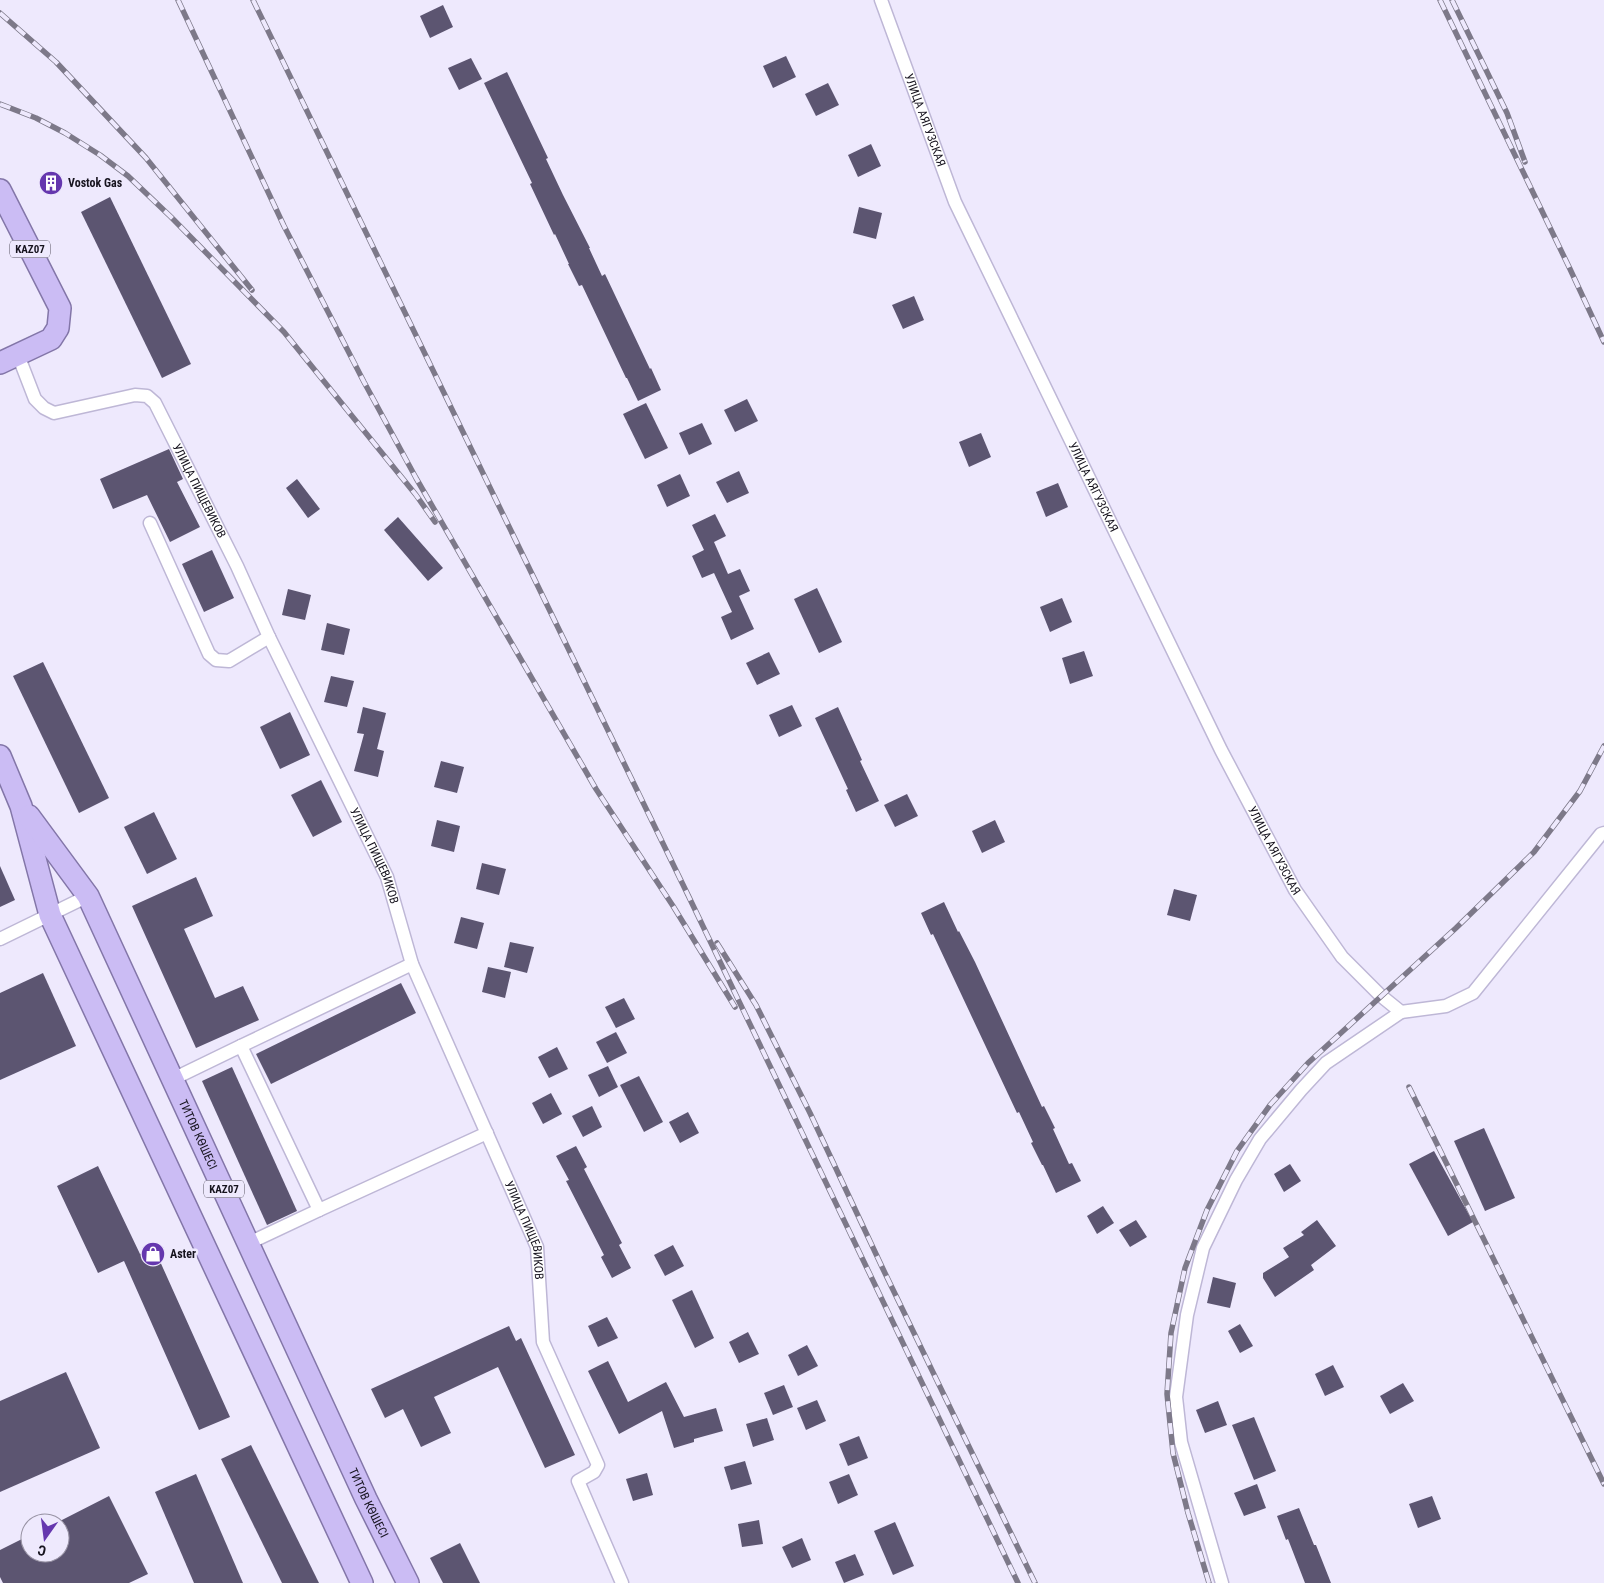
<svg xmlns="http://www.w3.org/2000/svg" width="1604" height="1583" font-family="'Roboto Condensed',sans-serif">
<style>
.building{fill:#5c5571}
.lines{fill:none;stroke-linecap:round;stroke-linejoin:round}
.minor-casing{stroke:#beb7d6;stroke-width:15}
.trunk-casing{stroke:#8376a8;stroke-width:24}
.minor{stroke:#fff;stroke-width:12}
.trunk{stroke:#cbbcf4;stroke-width:21}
.rail-casing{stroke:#7d7989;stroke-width:5.5}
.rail{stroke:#eee9fd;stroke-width:4;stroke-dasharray:11;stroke-linecap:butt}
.labels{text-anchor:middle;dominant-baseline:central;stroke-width:5;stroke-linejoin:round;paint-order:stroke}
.shield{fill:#eee9fd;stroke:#575361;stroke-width:1}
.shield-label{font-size:11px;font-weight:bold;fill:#16131e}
.street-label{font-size:12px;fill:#16131e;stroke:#eee9fd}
.poi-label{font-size:12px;font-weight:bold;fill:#16131e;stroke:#eee9fd;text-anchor:start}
</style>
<rect width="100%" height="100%" fill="#eee9fd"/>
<g class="building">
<polygon points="443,5 453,27 430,38 420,16"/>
<polygon points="786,56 796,77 773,88 763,66"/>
<polygon points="471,58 482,79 459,90 448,68"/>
<polygon points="507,72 548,158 546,159 563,195 590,248 589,248 602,276 605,274 650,369 651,368 661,390 638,401 627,378 626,378 582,285 579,286 568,264 569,264 555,234 554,235 530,184 532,183 484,83"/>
<polygon points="828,83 839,105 816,116 805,94"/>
<polygon points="871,144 881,166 858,177 848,155"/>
<polygon points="110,197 191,364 162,378 81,212"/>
<polygon points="859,207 882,213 876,239 853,233"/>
<polygon points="914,296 924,320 903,329 892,305"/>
<polygon points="747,399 758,421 735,432 724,410"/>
<polygon points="646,403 668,448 645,459 623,414"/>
<polygon points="702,423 712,444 689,455 679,433"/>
<polygon points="981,433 991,457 969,467 959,442"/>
<polygon points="169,449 183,479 177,482 200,527 170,542 147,495 113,509 100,479"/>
<polygon points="739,471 749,493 727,503 716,482"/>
<polygon points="680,474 690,496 667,507 657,485"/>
<polygon points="297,479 320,509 308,518 286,488"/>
<polygon points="1058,483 1068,507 1046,517 1036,492"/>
<polygon points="715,514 726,536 714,542 728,574 740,569 750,591 739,596 754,629 731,640 721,617 732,612 714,573 702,578 692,556 704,550 692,525"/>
<polygon points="398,517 443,568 428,581 384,530"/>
<polygon points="212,550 234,598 204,612 182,564"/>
<polygon points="817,588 842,642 819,653 794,599"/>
<polygon points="288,589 311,595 305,620 282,615"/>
<polygon points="1062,598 1072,622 1050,632 1040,607"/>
<polygon points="327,623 350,629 344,655 321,650"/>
<polygon points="1084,651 1093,676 1070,684 1062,658"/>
<polygon points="769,652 780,674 757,685 746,663"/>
<polygon points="43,662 109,798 79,813 13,676"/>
<polygon points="331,676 354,681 347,707 324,702"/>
<polygon points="792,705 802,726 779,737 769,715"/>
<polygon points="363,707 386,713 377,749 384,751 378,777 354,771 364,734 357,733"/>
<polygon points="838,707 862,760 860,761 879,801 856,812 846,790 848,789 815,718"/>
<polygon points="290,712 310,755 280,769 260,727"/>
<polygon points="441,761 464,767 457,793 434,787"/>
<polygon points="321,780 342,822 313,837 291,795"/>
<polygon points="907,794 918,816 895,827 884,805"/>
<polygon points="154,812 177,859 147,874 124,827"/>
<polygon points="437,820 460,826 454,852 431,846"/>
<polygon points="995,820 1005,842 982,853 972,831"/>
<polygon points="482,863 506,869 499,895 476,889"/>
<polygon points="0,866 15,900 0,907"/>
<polygon points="196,877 213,916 184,929 215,998 243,986 259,1020 196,1048 132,906"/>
<polygon points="1174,889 1197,895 1190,921 1167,915"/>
<polygon points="944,902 958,932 959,931 975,962 1042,1107 1044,1106 1055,1128 1053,1129 1069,1164 1072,1163 1081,1181 1056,1193 1043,1165 1042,1165 1031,1143 1033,1142 1019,1112 1017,1113 947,964 933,934 931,935 921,913"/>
<polygon points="461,917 484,923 477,949 454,943"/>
<polygon points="510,942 534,947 527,973 504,967"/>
<polygon points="488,967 511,972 505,998 482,992"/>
<polygon points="43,973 76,1046 0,1080 0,993"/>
<polygon points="401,983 416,1013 271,1084 256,1054"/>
<polygon points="624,998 635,1019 616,1028 605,1007"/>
<polygon points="616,1032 627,1053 607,1063 596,1042"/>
<polygon points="557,1047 568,1069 549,1078 538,1057"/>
<polygon points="608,1066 618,1087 599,1097 588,1075"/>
<polygon points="232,1067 297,1211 267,1225 202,1081"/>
<polygon points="639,1076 663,1122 644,1132 620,1085"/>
<polygon points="551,1093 562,1114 543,1124 532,1103"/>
<polygon points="592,1106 602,1127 583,1137 572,1116"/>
<polygon points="688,1112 699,1133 680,1143 669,1122"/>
<polygon points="1484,1128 1515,1198 1485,1211 1454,1141"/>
<polygon points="576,1146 587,1167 584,1169 622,1243 619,1245 631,1268 612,1278 601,1257 604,1255 566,1181 569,1180 556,1156"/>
<polygon points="1434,1151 1473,1222 1448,1236 1409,1164"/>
<polygon points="1290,1164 1301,1181 1284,1192 1274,1174"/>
<polygon points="98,1166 140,1254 154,1248 230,1417 199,1430 124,1261 98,1273 57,1186"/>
<polygon points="1103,1206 1114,1223 1097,1234 1087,1216"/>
<polygon points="1136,1220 1147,1237 1130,1247 1119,1230"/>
<polygon points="1317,1220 1336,1246 1311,1265 1314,1270 1275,1297 1263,1278 1263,1273 1289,1257 1283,1248 1304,1235 1301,1232"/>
<polygon points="673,1245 684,1266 665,1276 654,1255"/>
<polygon points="1213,1277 1236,1283 1230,1308 1207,1303"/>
<polygon points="692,1290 714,1338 695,1348 672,1300"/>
<polygon points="607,1317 618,1338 598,1347 588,1326"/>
<polygon points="1240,1324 1253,1346 1240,1353 1228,1331"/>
<polygon points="509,1326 516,1341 521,1338 575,1455 545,1468 498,1367 434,1397 451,1433 421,1447 403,1409 385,1418 371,1389"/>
<polygon points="748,1332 759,1354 739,1363 729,1342"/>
<polygon points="807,1345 818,1366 798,1376 788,1355"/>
<polygon points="608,1361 628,1402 666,1382 684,1417 716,1408 723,1431 694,1439 694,1442 674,1448 662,1411 619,1434 588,1371"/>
<polygon points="1333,1365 1344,1387 1325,1396 1315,1374"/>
<polygon points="66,1372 100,1448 0,1492 0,1401"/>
<polygon points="1403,1383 1414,1401 1390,1414 1380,1396"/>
<polygon points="784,1385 793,1407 773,1415 764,1393"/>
<polygon points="817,1400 826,1421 806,1430 797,1408"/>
<polygon points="1218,1401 1227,1425 1205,1433 1196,1410"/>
<polygon points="1254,1417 1276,1471 1254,1480 1232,1425"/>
<polygon points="767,1418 774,1440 753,1447 746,1424"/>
<polygon points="859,1436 868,1458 848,1466 839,1444"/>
<polygon points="251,1445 319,1583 282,1583 221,1459"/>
<polygon points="745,1461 752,1484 731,1490 724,1467"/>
<polygon points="647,1473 653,1495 633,1501 626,1479"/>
<polygon points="196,1474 243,1583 194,1583 155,1492"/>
<polygon points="849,1474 858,1495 838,1504 829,1482"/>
<polygon points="1257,1484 1266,1508 1244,1516 1234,1493"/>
<polygon points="109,1496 148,1574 129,1583 3,1583 0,1577 0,1550 30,1535 30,1553 60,1553 60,1521"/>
<polygon points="1432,1496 1441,1519 1418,1528 1409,1504"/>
<polygon points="1299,1508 1314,1545 1316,1545 1331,1583 1305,1583 1288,1539 1286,1540 1277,1516"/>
<polygon points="759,1520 763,1544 742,1547 738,1524"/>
<polygon points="895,1522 914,1566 893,1575 874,1531"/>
<polygon points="802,1538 811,1560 792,1568 782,1547"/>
<polygon points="460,1543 480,1583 443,1583 430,1558"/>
<polygon points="855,1554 864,1575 844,1583 835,1562"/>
</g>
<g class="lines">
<g class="minor-casing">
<g id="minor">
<path id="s1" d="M881,0L955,202L1221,750L1295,890L1342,957L1380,995L1401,1012L1446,1006L1473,993L1601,834L1604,833"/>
<path id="s2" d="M18,355L35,399L44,408L54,413L135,395L147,396L155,403L237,566L269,637L387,877L412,964L537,1247L543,1342L598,1465L594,1472L578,1481L622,1583"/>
<polyline points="150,523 209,654 216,660 229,661 269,637"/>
<polyline points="0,939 88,896"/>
<polyline points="241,1046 412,964"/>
<polyline points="173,1079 241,1046 319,1210 249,1243"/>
<polyline points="319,1210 487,1133"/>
<polyline points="1222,1583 1181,1442 1176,1397 1187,1315 1203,1248 1236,1180 1260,1139 1301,1090 1326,1063 1401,1012"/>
</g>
</g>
<g class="trunk-casing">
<g id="trunk">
<polyline points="0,190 60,308 58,328 51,339 0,363"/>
<polyline points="0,756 21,806 50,915 362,1583"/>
<path id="s3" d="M29,816L88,896L366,1499L408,1583"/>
</g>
</g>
<use href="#minor" class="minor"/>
<use href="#trunk" class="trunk"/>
<g class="rail-casing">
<g id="rail">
<polyline points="178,0 284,226 364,382 416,478 596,789 673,906 735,1007"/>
<polyline points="253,0 688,895 1018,1583"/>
<polyline points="1440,0 1570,269 1604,342"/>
<polyline points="1452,0 1507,113 1525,162"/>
<polyline points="0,13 56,62 146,158 252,290"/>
<polyline points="0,104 36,118 65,133 100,155 128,176 171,217 284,332 416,495 435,522"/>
<polyline points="717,943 756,1005 810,1113 883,1269 1035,1583"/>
<polyline points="1409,1087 1604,1484"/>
<polyline points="1209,1583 1188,1513 1173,1453 1167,1394 1171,1333 1185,1268 1207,1210 1237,1151 1270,1105 1308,1063 1456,928 1534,852 1580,791 1604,746"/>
</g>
</g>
<use href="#rail" class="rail"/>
</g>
<defs>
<g id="building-disc" transform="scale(1.25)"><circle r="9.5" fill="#6537ae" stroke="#eee9fd"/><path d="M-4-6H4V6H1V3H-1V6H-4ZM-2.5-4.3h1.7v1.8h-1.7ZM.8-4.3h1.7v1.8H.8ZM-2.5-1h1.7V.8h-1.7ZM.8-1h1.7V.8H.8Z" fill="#fff"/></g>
<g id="shop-disc" transform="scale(1.25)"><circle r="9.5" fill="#6537ae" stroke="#eee9fd"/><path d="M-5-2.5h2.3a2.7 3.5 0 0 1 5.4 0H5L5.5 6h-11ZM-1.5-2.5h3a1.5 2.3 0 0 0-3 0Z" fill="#fff"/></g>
</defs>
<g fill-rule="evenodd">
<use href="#building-disc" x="51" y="183"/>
<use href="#shop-disc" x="153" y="1254"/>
</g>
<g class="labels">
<g class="shield">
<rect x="10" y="240.5" width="40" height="17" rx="4"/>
<rect x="204" y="1180.5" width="40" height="17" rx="4"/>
</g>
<g class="shield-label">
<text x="30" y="249">KAZ07</text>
<text x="224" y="1189">KAZ07</text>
</g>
<g class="street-label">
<text stroke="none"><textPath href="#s1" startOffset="128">УЛИЦА АЯГУЗСКАЯ</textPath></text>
<text stroke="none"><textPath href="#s1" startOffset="532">УЛИЦА АЯГУЗСКАЯ</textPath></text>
<text stroke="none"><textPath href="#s2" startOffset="275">УЛИЦА ПИЩЕВИКОВ</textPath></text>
<text stroke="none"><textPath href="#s1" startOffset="938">УЛИЦА АЯГУЗСКАЯ</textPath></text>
<text stroke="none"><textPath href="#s2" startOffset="680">УЛИЦА ПИЩЕВИКОВ</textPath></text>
<text stroke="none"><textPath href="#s3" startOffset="362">ТИТОВ КӨШЕСІ</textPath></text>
<text stroke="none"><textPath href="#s2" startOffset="1085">УЛИЦА ПИЩЕВИКОВ</textPath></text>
<text stroke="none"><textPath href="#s3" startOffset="768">ТИТОВ КӨШЕСІ</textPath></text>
</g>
<g class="poi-label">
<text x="68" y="183">Vostok Gas</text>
<text x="170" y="1254">Aster</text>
</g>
</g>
<g transform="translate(45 1538) rotate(194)"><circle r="24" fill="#eee9fd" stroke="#9893a4"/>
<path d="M0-4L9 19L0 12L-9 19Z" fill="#6537ae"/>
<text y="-8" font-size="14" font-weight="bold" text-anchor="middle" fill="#16131e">С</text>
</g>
</svg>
